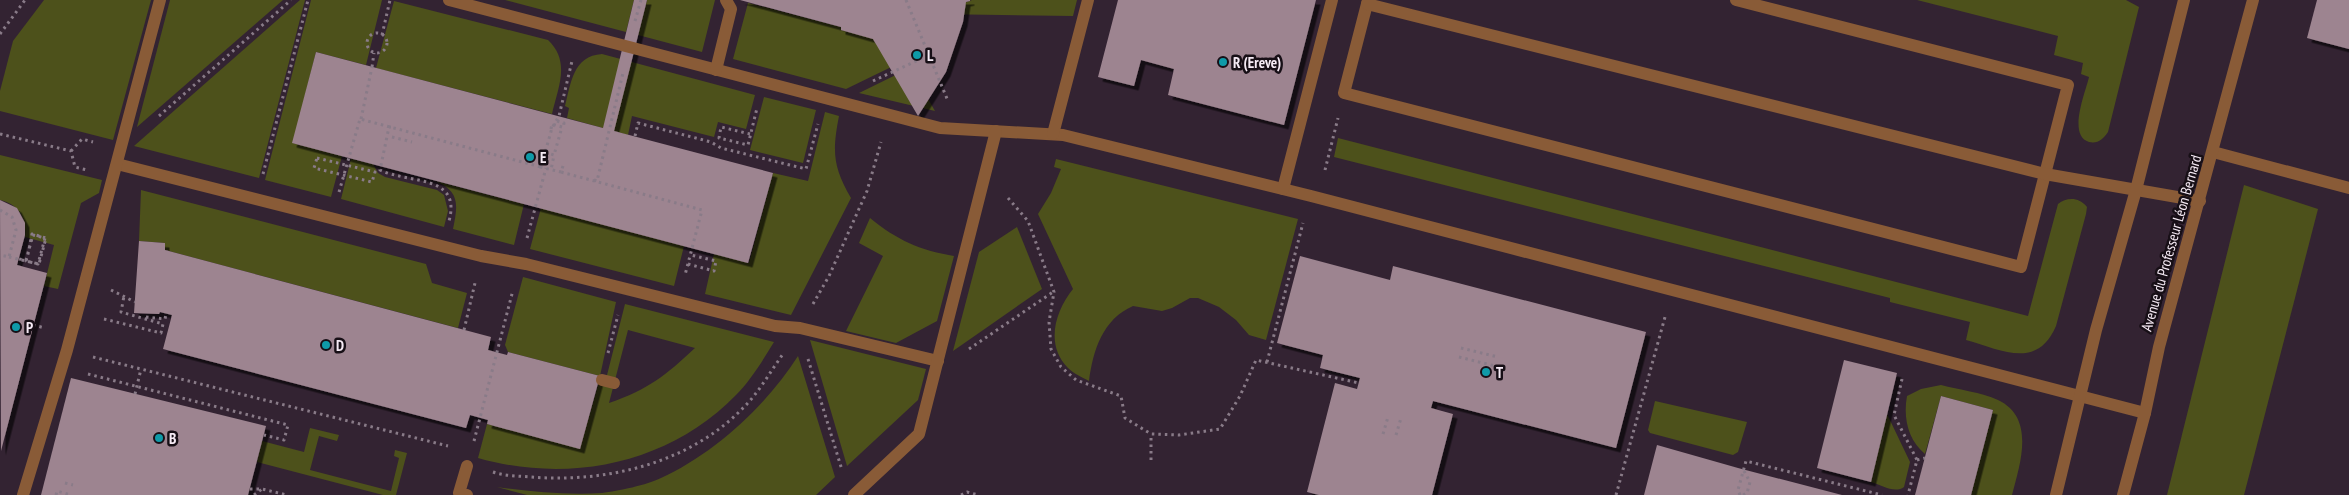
<svg xmlns="http://www.w3.org/2000/svg" width="2349" height="495" font-family="'PT Sans Narrow',sans-serif">
<style>
.green{fill:#4d511b;fill-rule:evenodd}
.building{fill:#9d8490;filter:url(#shadow)}
.lines{fill:none;stroke-linecap:round;stroke-linejoin:round}
.path{stroke:#897b88;stroke-width:3;stroke-dasharray:2.5 4;stroke-linecap:butt}
.service{stroke:#895b37;stroke-width:12}
.pedestrian{stroke:#895b37;stroke-width:12}
.minor{stroke:#895b37;stroke-width:12}
.culture-dot{fill:#0f9aa8;stroke:#170f16;stroke-width:2}
.labels{text-anchor:middle;dominant-baseline:central;stroke-width:5;stroke-linejoin:round;paint-order:stroke}
.poi-label{font-size:15px;font-weight:bold;fill:#f6ebf5;stroke:#170f16;text-anchor:start}
.street-label{font-size:15px;fill:#f6ebf5;stroke:#170f16}
</style>
<defs>
<filter id="shadow"><feDropShadow dx="4.5" dy="4.5" stdDeviation="0" flood-color="#0009"/></filter>
</defs>
<rect width="100%" height="100%" fill="#332332"/>
<g class="green">
<polygon points="44,0 151,0 113,140 0,111 0,91 13,41"/>
<polygon points="170,0 283,0 137,127"/>
<polygon points="300,0 305,0 259,178 134,146"/>
<polygon points="311,0 382,0 366,65 316,52 293,143 342,156 331,197 265,180"/>
<polygon points="505,0 634,0 626,32"/>
<polygon points="647,0 715,0 702,52 638,35"/>
<polygon points="972,0 1077,0 1073,16 935,14"/>
<path d="M1917,0H2126L2139,7L2108,132C2103,139 2098,144 2089,142C2067,136 2086,91 2089,77L2081,74L2083,63L2054,55L2058,36Z"/>
<path d="M394,1L548,40C571,62 558,87 552,114L376,68Z"/>
<polygon points="748,3 841,27 841,30 881,40 918,54 846,89 733,59"/>
<path d="M602,54L755,95L746,129L718,122L714,137L632,116L628,135L567,118L569,108L565,106C571,83 573,56 602,54Z"/>
<polygon points="910,68 935,111 859,93"/>
<polygon points="764,97 816,110 803,163 750,150"/>
<path d="M825,112L839,116C832,152 833,167 851,198L791,315L705,294L714,254L749,263L773,173L808,181Z"/>
<path d="M1338,138L2028,316L2058,204C2067,197 2079,197 2087,207L2086,214L2056,326C2037,370 2002,350 1966,340L1970,322L1890,302V298L1334,157Z"/>
<path d="M0,155L102,180L99,193L81,203L58,289L44,286L54,245L25,237C27,219 19,204 0,200Z"/>
<polygon points="351,159 373,164 378,173 385,177 437,190 444,195 448,211 444,227 341,199"/>
<path d="M1056,159L1298,219L1266,340L1249,335L1236,320L1219,307L1198,298H1190L1172,308L1162,311L1133,306C1103,319 1093,350 1089,381C1082,377 1074,374 1068,368C1045,345 1055,311 1073,289L1038,214L1051,193L1061,169L1054,167Z"/>
<path d="M435,181L524,204L514,245L453,229C458,205 460,191 435,181Z"/>
<polygon points="2244,185 2318,209 2244,495 2167,495"/>
<polygon points="141,190 426,264 432,283 467,293 458,328 165,250 165,243 139,241"/>
<polygon points="541,208 684,246 674,286 530,249"/>
<path d="M870,218C897,240 919,250 954,256L937,321L896,343L846,331L883,256L859,243Z"/>
<polygon points="1017,227 1042,289 953,351 979,252"/>
<polygon points="523,277 616,302 600,376 508,352 505,345"/>
<path d="M625,304L774,342C763,360 751,380 736,395C669,464 569,484 478,458L487,424L580,448L599,382L605,383ZM628,330L695,348C665,376 649,389 609,403Z"/>
<polygon points="810,340 926,369 918,400 847,466"/>
<path d="M798,356L835,477L816,495H527L497,487C532,492 567,495 602,493C618,491 647,485 661,478C714,454 767,405 798,356Z"/>
<path d="M1941,385C1959,390 1981,392 1998,400C2036,418 2020,464 2012,495H1971L1993,410L1941,396L1925,454C1908,440 1903,418 1907,396L1921,389Z"/>
<polygon points="1655,401 1747,422 1738,452 1733,455 1650,433 1648,430"/>
<path d="M1887,414L1910,462L1904,487C1895,494 1881,485 1871,482Z"/>
<polygon points="310,428 339,435 337,441 319,436 310,470 391,491 399,458 394,456 395,450 407,453 396,495 383,495 257,462 262,441 304,452"/>
</g>
<g class="building">
<polygon points="634,0 647,0 614,131 773,173 748,263 292,143 316,52 603,128"/>
<polygon points="740,0 970,0 970,1 966,2 963,22 946,72 918,116 873,39 841,30 841,27"/>
<polygon points="1118,0 1316,0 1284,125 1168,95 1174,69 1141,60 1134,86 1098,77"/>
<polygon points="2317,0 2349,0 2349,49 2307,38"/>
<polygon points="0,200 17,208 25,223 25,235 17,265 47,273 1,451"/>
<polygon points="139,241 165,243 165,250 491,337 488,350 507,355 508,352 600,376 580,449 487,424 488,420 470,415 466,428 163,349 172,315 160,312 159,314 134,313"/>
<polygon points="1300,256 1390,280 1393,266 1646,332 1616,448 1433,401 1431,408 1453,414 1432,495 1319,495 1307,492 1335,383 1357,389 1360,378 1320,368 1323,355 1277,343"/>
<polygon points="1844,360 1897,373 1871,482 1817,468"/>
<polygon points="71,378 266,426 248,495 41,495"/>
<polygon points="1941,396 1993,410 1971,495 1915,495"/>
<polygon points="1657,445 1738,468 1842,495 1644,495"/>
</g>
<g class="lines">
<g class="path">
<polyline points="906,0 948,101"/>
<polyline points="635,21 641,0"/>
<circle cx="377" cy="43" r="10"/>
<polyline points="0,34 25,0"/>
<polyline points="382,35 390,0"/>
<polyline points="372,67 374,53"/>
<polyline points="873,81 929,55"/>
<polyline points="159,116 291,0"/>
<polyline points="361,119 372,67"/>
<polyline points="557,121 564,123 563,128"/>
<path d="M391,127H389L380,170C409,184 462,174 449,221"/>
<polyline points="551,129 552,124 562,127 554,155"/>
<polyline points="0,134 71,151 75,167 87,170"/>
<polyline points="750,134 721,127 719,138 748,145 757,108"/>
<polyline points="635,136 638,123 711,142 721,148 806,169 818,124"/>
<polyline points="392,137 412,142"/>
<polyline points="71,151 82,139 93,142"/>
<polyline points="545,152 554,155 551,170"/>
<polygon points="317,158 375,172 372,182 314,168"/>
<polyline points="563,166 561,172 702,210 685,275"/>
<polyline points="540,167 561,172"/>
<polyline points="1325,170 1338,118"/>
<polyline points="263,174 308,0"/>
<polyline points="594,180 597,181 623,73"/>
<polyline points="339,192 360,119 541,167 552,128 559,116 572,61"/>
<polyline points="1008,198 1028,221 1054,292 1049,322 1051,349 1061,367 1076,380 1121,396 1125,418 1151,434 1179,435 1220,429 1240,396 1256,360 1359,383"/>
<polyline points="0,210 12,217 16,230 9,257 0,255"/>
<polyline points="527,238 546,168"/>
<path d="M9,257L39,264L46,238L32,234C30,243 29,252 26,261L38,264L45,238L33,235L26,260L19,259"/>
<polyline points="688,264 714,271 716,261 691,255"/>
<polyline points="111,290 135,302"/>
<polyline points="813,304 829,276 867,191 881,142"/>
<polyline points="146,317 165,319 166,314"/>
<polyline points="104,319 161,333 163,324 121,312 124,296"/>
<polyline points="33,325 45,328"/>
<polyline points="464,330 475,283"/>
<polyline points="1461,348 1498,357"/>
<polyline points="969,349 1053,292"/>
<polyline points="608,353 618,315"/>
<polyline points="93,357 448,446"/>
<polyline points="1459,357 1495,366"/>
<polyline points="808,359 842,470"/>
<polyline points="1267,362 1303,223"/>
<polyline points="88,374 288,425 284,440 264,435"/>
<polyline points="1902,379 1894,415 1917,460 1908,495"/>
<polyline points="135,394 141,369"/>
<polyline points="1383,434 1388,417"/>
<polyline points="1396,435 1401,418"/>
<polyline points="474,441 513,290"/>
<polyline points="1151,460 1151,434"/>
<polyline points="1917,460 1925,458"/>
<path d="M493,472C505,476 518,476 531,477C605,483 688,464 742,409C758,394 770,372 783,354"/>
<polyline points="65,483 73,485"/>
<polyline points="250,489 262,489 287,495"/>
<polyline points="56,495 57,491 71,495"/>
<polyline points="254,495 262,489"/>
<polyline points="961,495 967,492 978,495"/>
<polyline points="1616,495 1665,317"/>
<polyline points="1740,495 1738,490 1746,461 1882,495"/>
<polyline points="1743,495 1747,493 1750,482 1744,471"/>
</g>
<g class="service">
<polyline points="449,0 940,128 1063,135 1311,196 2145,413"/>
<polyline points="1368,0 1344,93 2021,267 2068,85 1736,0"/>
<polyline points="1367,4 2045,174 2200,201"/>
<polyline points="716,70 731,9 726,0"/>
<polyline points="1053,134 1088,0"/>
<polyline points="2213,152 2349,188"/>
<polyline points="117,164 481,256 526,264 775,326 800,328 938,361"/>
<polyline points="1283,189 1332,0"/>
<polyline points="23,495 67,350 160,0"/>
<polyline points="467,495 459,493 467,466"/>
<polyline points="854,495 919,434 996,131"/>
</g>
<polyline class="pedestrian" points="602,380 614,383"/>
<g class="minor">
<polyline points="2056,495 2096,330 2136,190 2184,0"/>
<polyline points="2123,495 2145,413 2159,347 2253,0"/>
</g>
</g>
<g class="culture-dot">
<circle cx="917" cy="55" r="5"/>
<circle cx="1223" cy="62" r="5"/>
<circle cx="530" cy="157" r="5"/>
<circle cx="16" cy="327" r="5"/>
<circle cx="326" cy="345" r="5"/>
<circle cx="1486" cy="372" r="5"/>
<circle cx="159" cy="438" r="5"/>
</g>
<g class="labels">
<g class="poi-label">
<text x="927" y="55">L</text>
<text x="1233" y="62">R (Ereve)</text>
<text x="540" y="157">E</text>
<text x="26" y="327">P</text>
<text x="336" y="345">D</text>
<text x="1496" y="372">T</text>
<text x="169" y="438">B</text>
</g>
<g class="street-label">
<text transform="translate(2171 243) rotate(-74)">Avenue du Professeur Léon Bernard</text>
</g>
</g>
</svg>
